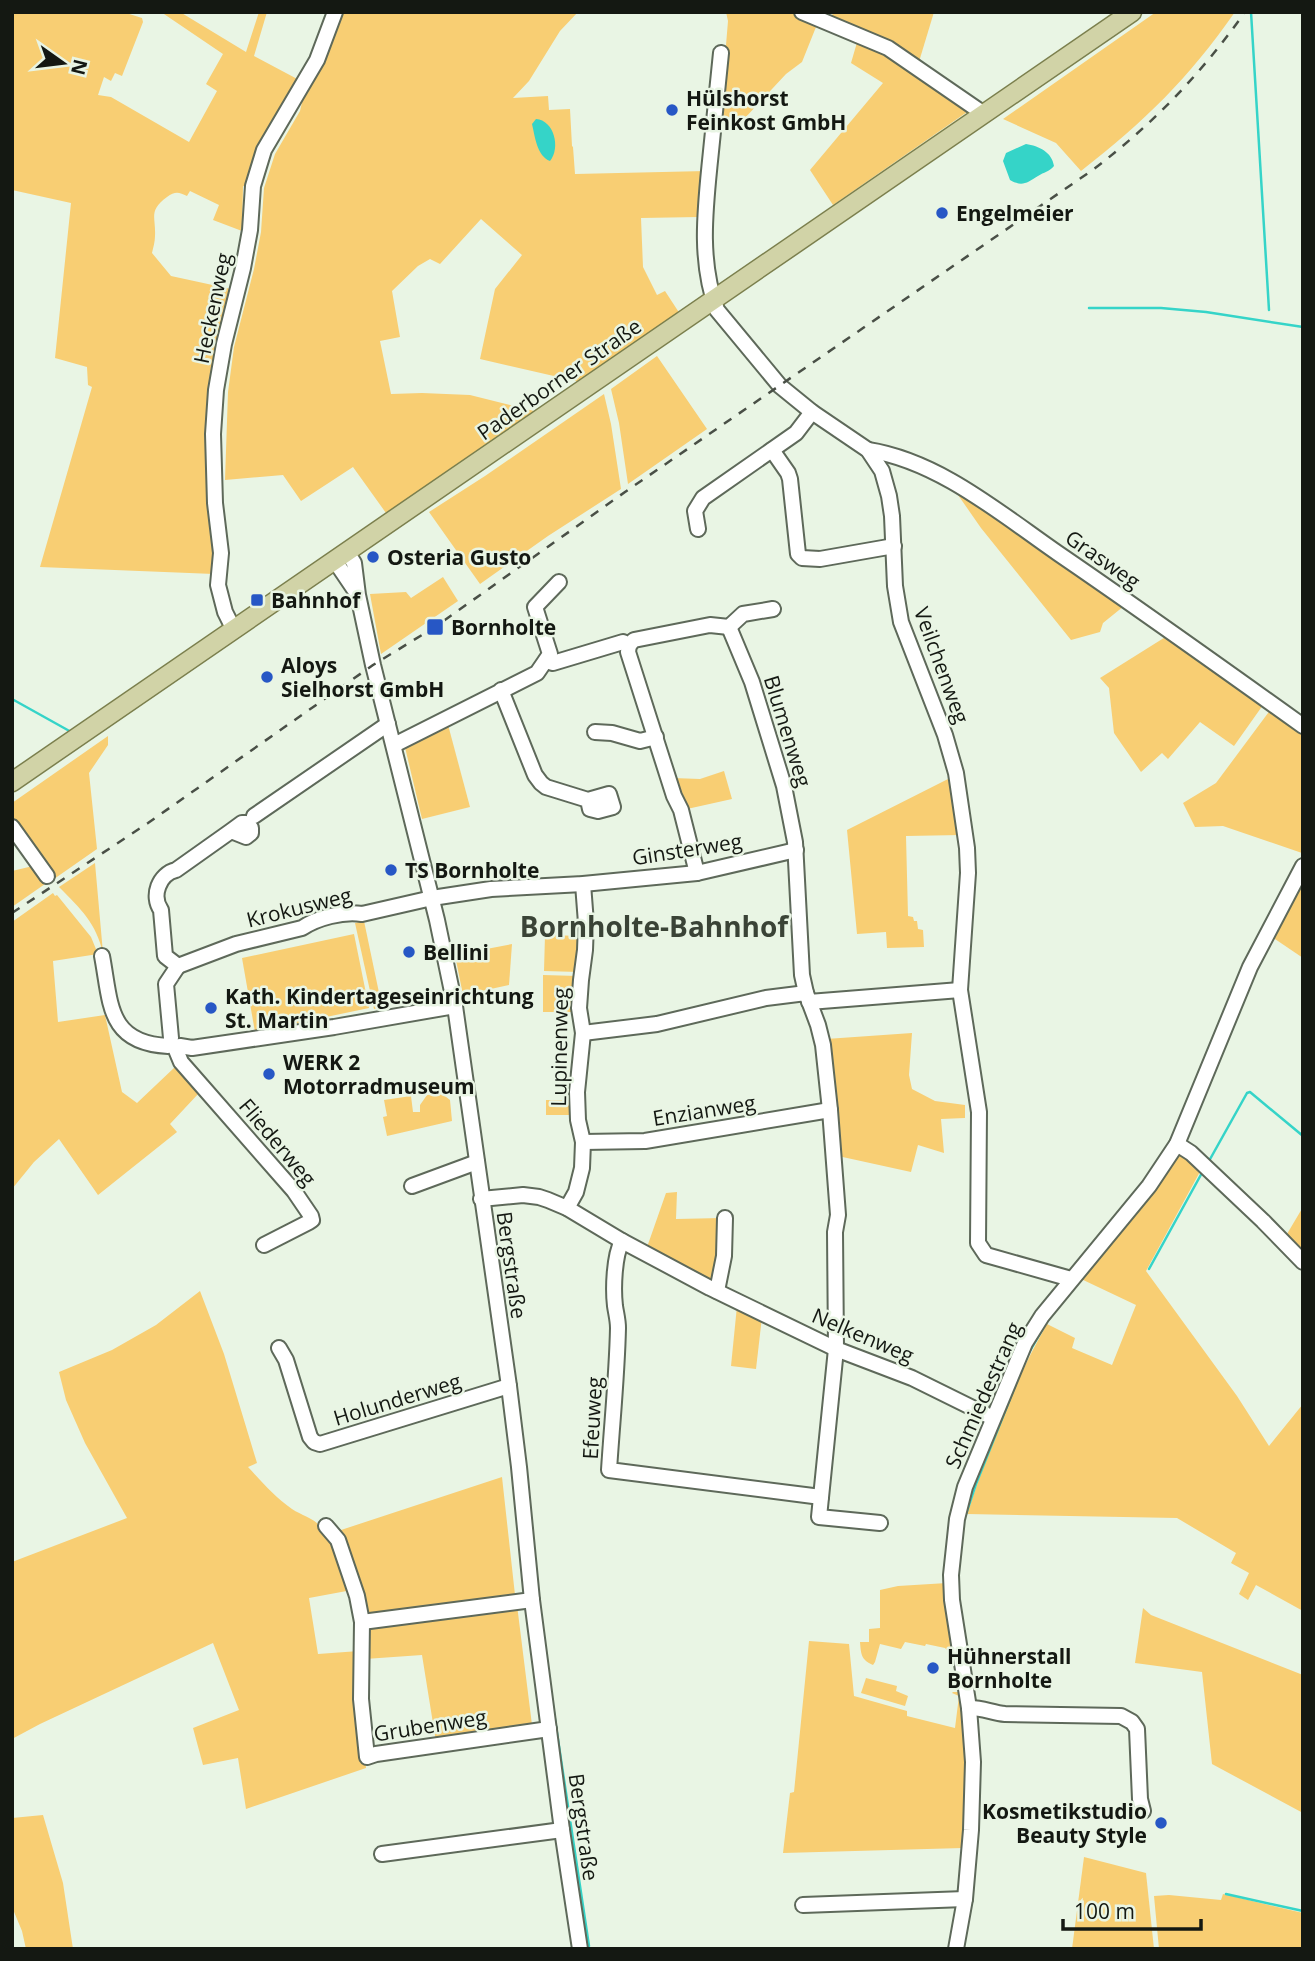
<svg xmlns="http://www.w3.org/2000/svg" width="1315" height="1961" font-family="'Open Sans',sans-serif">
<style>
.green{fill:#f8ce73}
.water{fill:#35d4c8}
.lines{fill:none;stroke-linecap:round;stroke-linejoin:round}
.stream{stroke:#35d4c8;stroke-width:2.5}
.minor-casing{stroke:#5e695a;stroke-width:18}
.major-casing{stroke:#7b7f4d;stroke-width:21}
.minor{stroke:#fff;stroke-width:14}
.major{stroke:#d1d3a7;stroke-width:18}
.rail{stroke:#494f46;stroke-width:2.5;stroke-dasharray:9 9;stroke-linecap:butt}
.poi-dot{fill:#2757c5;stroke:#e9f5e4;stroke-width:2.5}
.labels{text-anchor:middle;dominant-baseline:central;stroke-width:5;stroke-linejoin:round;paint-order:stroke}
.poi-label{font-size:21px;font-weight:bold;fill:#141812;stroke:#e9f5e4;text-anchor:start}
.street-label{font-size:21px;fill:#141812;stroke:#e9f5e4}
.district-label{font-size:28px;font-weight:bold;fill:#3a4336;stroke:#e9f5e4}
</style>
<rect width="100%" height="100%" fill="#e9f5e4"/>
<g class="green">
<path d="M12,12H123L142,18L143,22L122,76L115,73L111,81L104,77L98,95L111,97L189,142L217,91L206,84L223,54L161,12H180L246,52L259,12H267L254,56L301,81L247,187L243,186L242,231L213,220L219,205L190,191L187,196C179,192 175,191 167,197C148,211 156,217 155,236C155,242 153,248 152,253L171,276L231,289L207,437L214,574L40,567L92,387L88,385L87,367L55,358L71,203L12,190Z"/>
<polygon points="339,12 578,12 560,31 529,81 513,98 548,96 549,110 570,109 572,146 573,147 575,174 706,171 699,217 641,218 643,267 657,295 665,291 680,314 580,382 480,359 495,289 522,255 481,219 440,264 430,259 418,266 392,291 400,337 380,341 391,394 422,393 470,395 534,411 386,513 353,467 301,501 283,475 225,480 228,392 234,347 254,269 261,232 264,188 275,154 300,111 304,94"/>
<polygon points="726,12 796,12 818,22 802,62 786,74 745,118 720,117 728,21"/>
<polygon points="834,12 934,12 918,65 835,21 832,15"/>
<path d="M1156,12H1235C1189,78 1144,122 1081,171L1056,143L1003,119Z"/>
<polygon points="858,39 886,50 970,110 833,205 810,170 883,83 851,63"/>
<polygon points="657,356 707,429 628,484 619,423 611,389"/>
<polygon points="604,394 611,424 621,489 548,536 480,584 429,512 485,476"/>
<polygon points="949,482 1124,606 1103,623 1100,632 1071,640 981,528"/>
<polygon points="443,577 458,601 381,654 370,594 406,592 411,598"/>
<polygon points="1167,636 1263,705 1234,746 1200,722 1168,759 1162,753 1141,772 1114,733 1109,688 1100,678"/>
<polygon points="1271,709 1303,732 1302,853 1223,826 1195,827 1183,803 1216,783"/>
<polygon points="447,721 470,807 422,819 404,743"/>
<polygon points="108,736 108,745 89,773 97,849 54,879 12,820 12,803"/>
<polygon points="724,771 732,799 687,809 673,778 700,779"/>
<polygon points="950,778 954,779 961,835 906,836 908,916 913,917 914,921 917,921 918,929 923,930 924,947 887,948 886,932 857,934 847,830"/>
<path d="M95,863L103,953C96,923 81,909 59,887Z"/>
<polygon points="33,866 45,884 12,907 12,871"/>
<polygon points="1303,879 1303,958 1272,937"/>
<polygon points="53,893 55,896 57,895 91,937 98,954 53,961 58,1022 105,1015 122,1092 137,1103 175,1067 199,1093 170,1124 177,1132 98,1195 59,1139 34,1162 12,1189 12,922"/>
<polygon points="364,921 382,1007 374,1009 355,923"/>
<polygon points="354,934 369,1008 255,1032 242,958"/>
<polygon points="545,935 583,936 582,947 578,951 579,972 544,971"/>
<polygon points="512,944 509,985 463,995 455,955"/>
<polygon points="543,975 578,976 576,1008 573,1012 543,1012"/>
<polygon points="912,1033 909,1075 912,1089 935,1101 965,1105 965,1118 941,1119 944,1153 918,1145 911,1172 838,1156 826,1039"/>
<polygon points="441,1093 450,1100 452,1121 387,1136 383,1117 387,1116 384,1100 411,1096 413,1112 420,1112 420,1105 427,1095"/>
<rect x="546" y="1100" width="28" height="15"/>
<path d="M1182,1153L1202,1168L1146,1271L1237,1396L1269,1446L1303,1404V1611L1256,1585L1248,1600L1239,1594L1249,1573L1231,1563L1236,1553L1177,1518L967,1514C988,1452 1014,1381 1047,1324L1075,1338L1072,1348L1112,1365L1136,1305L1079,1278L1177,1154Z"/>
<polygon points="677,1192 676,1219 722,1218 721,1248 713,1281 707,1282 646,1250 666,1193"/>
<polygon points="1303,1207 1303,1259 1284,1239"/>
<path d="M200,1291L224,1354L257,1463L248,1467C262,1482 275,1497 292,1509C301,1515 313,1518 320,1526C337,1543 344,1568 352,1590L309,1598L318,1654L359,1651V1699L366,1768L246,1809L238,1758L203,1765L193,1728L239,1710L213,1643L40,1724L12,1739V1562L127,1518L85,1443L66,1400L59,1372L112,1350L156,1325Z"/>
<polygon points="737,1306 762,1317 756,1369 731,1366"/>
<polygon points="502,1477 515,1595 366,1616 363,1593 341,1530"/>
<path d="M947,1583L956,1654L951,1655L945,1648L926,1644L925,1646L905,1642L901,1649L880,1644L875,1662L873,1665C861,1660 861,1654 860,1642H869V1629L880,1628V1590L898,1586Z"/>
<polygon points="517,1605 532,1725 436,1742 422,1655 365,1659 365,1627"/>
<polygon points="1143,1608 1151,1615 1303,1675 1303,1813 1212,1764 1202,1672 1135,1663"/>
<polygon points="809,1641 849,1644 854,1696 907,1711 907,1716 955,1728 959,1696 952,1693 953,1692 958,1692 964,1699 965,1764 963,1848 783,1853 790,1793 794,1792"/>
<polygon points="866,1678 897,1686 896,1691 908,1696 905,1706 861,1693"/>
<polygon points="43,1815 63,1883 73,1949 26,1949 22,1931 12,1907 12,1818"/>
<polygon points="1084,1857 1146,1873 1154,1949 1072,1949"/>
<polygon points="1223,1894 1303,1913 1303,1949 1159,1949 1154,1896 1169,1895 1221,1900"/>
</g>
<g class="water">
<path d="M536,119C554,120 561,148 550,161C537,156 535,137 532,124Z"/>
<path d="M1026,144C1039,146 1052,152 1054,166C1049,172 1044,172 1038,176C1027,183 1022,187 1010,180L1003,161L1006,153Z"/>
</g>
<g class="lines">
<g class="stream">
<polyline points="1251,12 1269,310"/>
<polyline points="1089,308 1161,308 1206,312 1303,327"/>
<polyline points="12,699 73,733"/>
<polyline points="1209,1161 1247,1093 1250,1092 1303,1136"/>
<polyline points="1149,1269 1203,1171"/>
<polyline points="966,1514 976,1484 1027,1356 1042,1330"/>
<polyline points="551,1693 589,1946"/>
<polyline points="1226,1894 1303,1911"/>
</g>
<g class="minor-casing">
<g id="minor">
<polyline points="802,12 888,48 984,114"/>
<path d="M721,53C717,89 714,125 710,161C705,211 699,261 717,310L780,386L812,412L868,450L882,471L889,496L892,516L895,586L901,622L945,735L956,773L967,848L968,873L960,990L979,1112L978,1243L986,1255L1071,1279"/>
<polyline points="772,450 788,473 790,479 798,554 802,558 820,559 894,546"/>
<path d="M868,450C939,461 1001,514 1059,554C1141,610 1222,668 1303,726"/>
<polyline points="698,529 695,511 703,498 796,433 812,412"/>
<polyline points="347,552 354,563 358,595 373,665 437,920 455,1006 509,1386 519,1467 532,1600 562,1830 580,1949"/>
<polyline points="335,561 356,592"/>
<polyline points="729,627 752,682 784,786 795,842 802,975 806,993 818,1025 823,1045 830,1110 838,1215 835,1232 836,1349 819,1517 880,1523"/>
<polyline points="234,630 225,612 218,585 221,553 215,503 213,434 216,390 224,344 243,268 250,230 253,186 264,150 317,60 335,12"/>
<polyline points="629,645 628,652 674,796 681,810 697,873"/>
<polyline points="546,661 553,663 623,642 629,645 634,640 710,625 729,627 743,614 773,609"/>
<polyline points="501,690 535,775 541,783 546,787 588,800 609,794 613,807 598,811 590,809 588,800"/>
<polyline points="595,732 612,733 640,741 656,737"/>
<polyline points="394,745 537,673 550,654 535,607 559,582"/>
<polyline points="254,816 388,724"/>
<polyline points="12,827 47,876"/>
<path d="M102,956C111,1003 107,1043 168,1046"/>
<path d="M178,966L236,944L302,928C317,918 343,911 362,914L432,898L491,889L583,884L697,873L796,850"/>
<polyline points="809,1002 960,990"/>
<polyline points="583,1033 657,1024 766,998 806,993"/>
<path d="M171,1038L166,984L178,966L165,956L161,910C151,896 159,874 176,870L231,831L242,823H246L251,828V833L246,837L231,831"/>
<polyline points="180,1046 192,1048 334,1027 455,1006"/>
<polyline points="176,1050 181,1062 294,1191 311,1216 312,1220 309,1222 264,1245"/>
<polyline points="583,1142 645,1141 830,1110"/>
<polyline points="1177,1144 1191,1153 1263,1221 1303,1262"/>
<polyline points="412,1186 477,1162"/>
<polyline points="481,1199 523,1195 539,1197 548,1200 567,1208 622,1241 710,1288 836,1349 912,1378 993,1418"/>
<polyline points="567,1208 576,1192 582,1168 583,1142 578,1120 577,1092 583,1033 579,1008 581,980 585,950 586,923 583,884"/>
<path d="M622,1241C614,1256 613,1289 615,1306C616,1313 618,1320 618,1328C617,1375 612,1423 609,1470L821,1497"/>
<polyline points="717,1291 724,1256 725,1218"/>
<polyline points="279,1348 286,1360 310,1437 314,1442 320,1444 509,1386"/>
<polyline points="326,1526 338,1540 357,1596 362,1622 361,1699 367,1757 376,1754 549,1729"/>
<polyline points="362,1622 532,1600"/>
<path d="M969,1708C980,1707 993,1713 1005,1714L1121,1716L1132,1722L1137,1729L1140,1799L1143,1811"/>
<polyline points="382,1854 562,1830"/>
<polyline points="803,1905 965,1899"/>
<polyline points="956,1949 965,1899 971,1830 973,1762 969,1708 952,1600 951,1575 957,1519 965,1487 1025,1343 1042,1316 1149,1186 1177,1144 1250,967 1303,866"/>
</g>
</g>
<g class="major-casing">
<polyline id="major" points="12,782 1132,12"/>
</g>
<use href="#minor" class="minor"/>
<use href="#major" class="major"/>
<path class="rail" d="M12,913L148,823L373,665L435,627L625,492L1094,169C1154,123 1201,74 1245,12"/>
</g>
<g class="poi-dot">
<circle cx="672" cy="110" r="7"/>
<circle cx="942" cy="213" r="7"/>
<circle cx="373" cy="557" r="7"/>
<rect x="250" y="593" width="14" height="14" rx="3.5"/>
<rect x="426" y="618" width="18" height="18" rx="3.5"/>
<circle cx="267" cy="677" r="7"/>
<circle cx="391" cy="870" r="7"/>
<circle cx="409" cy="952" r="7"/>
<circle cx="211" cy="1008" r="7"/>
<circle cx="269" cy="1074" r="7"/>
<circle cx="933" cy="1668" r="7"/>
<circle cx="1161" cy="1823" r="7"/>
</g>
<g class="labels">
<g class="poi-label">
<text x="686" y="98">Hülshorst<tspan x="686" dy="24">Feinkost GmbH</tspan></text>
<text x="956" y="213">Engelmeier</text>
<text x="387" y="557">Osteria Gusto</text>
<text x="271" y="600">Bahnhof</text>
<text x="451" y="627">Bornholte</text>
<text x="281" y="665">Aloys<tspan x="281" dy="24">Sielhorst GmbH</tspan></text>
<text x="405" y="870">TS Bornholte</text>
<text x="423" y="952">Bellini</text>
<text x="225" y="996">Kath. Kindertageseinrichtung<tspan x="225" dy="24">St. Martin</tspan></text>
<text x="283" y="1062">WERK 2<tspan x="283" dy="24">Motorradmuseum</tspan></text>
<text x="947" y="1656">Hühnerstall<tspan x="947" dy="24">Bornholte</tspan></text>
<text x="1147" y="1811" text-anchor="end">Kosmetikstudio<tspan x="1147" dy="24">Beauty Style</tspan></text>
</g>
<g class="street-label">
<text transform="translate(212 308) rotate(-78)">Heckenweg</text>
<text transform="translate(559 379) rotate(-35)">Paderborner Straße</text>
<text transform="translate(1103 559) rotate(35)">Grasweg</text>
<text transform="translate(942 665) rotate(70)">Veilchenweg</text>
<text transform="translate(788 731) rotate(73)">Blumenweg</text>
<text transform="translate(687 849) rotate(-9)">Ginsterweg</text>
<text transform="translate(299 907) rotate(-14)">Krokusweg</text>
<text transform="translate(559 1047) rotate(-89)">Lupinenweg</text>
<text transform="translate(704 1110) rotate(-9)">Enzianweg</text>
<text transform="translate(278 1142) rotate(50)">Fliederweg</text>
<text transform="translate(512 1265) rotate(82)">Bergstraße</text>
<text transform="translate(863 1335) rotate(23)">Nelkenweg</text>
<text transform="translate(983 1395) rotate(-66)">Schmiedestrang</text>
<text transform="translate(397 1399) rotate(-17)">Holunderweg</text>
<text transform="translate(592 1418) rotate(-87)">Efeuweg</text>
<text transform="translate(430 1725) rotate(-9)">Grubenweg</text>
<text transform="translate(584 1827) rotate(82)">Bergstraße</text>
</g>
<g class="district-label">
<text x="654" y="926">Bornholte-Bahnhof</text>
</g>
</g>
<rect width="1315" height="1961" fill="none" stroke="#141812" stroke-width="28"/>
<g transform="translate(63 63) rotate(104)" stroke="#e9f5e4" stroke-width="5" paint-order="stroke">
<path d="M0-5L12 26L0 18L-12 26Z" fill="#141812"/>
<text y="-10" font-size="19" font-weight="bold" text-anchor="middle" fill="#141812">N</text>
</g>
<path d="M1063 1919v10h138v-10" fill="none" stroke="#141812" stroke-width="3.5"/>
<text x="1074" y="1919" font-size="21" fill="#141812" stroke="#e9f5e4" stroke-width="5" paint-order="stroke">100 m</text>
</svg>
